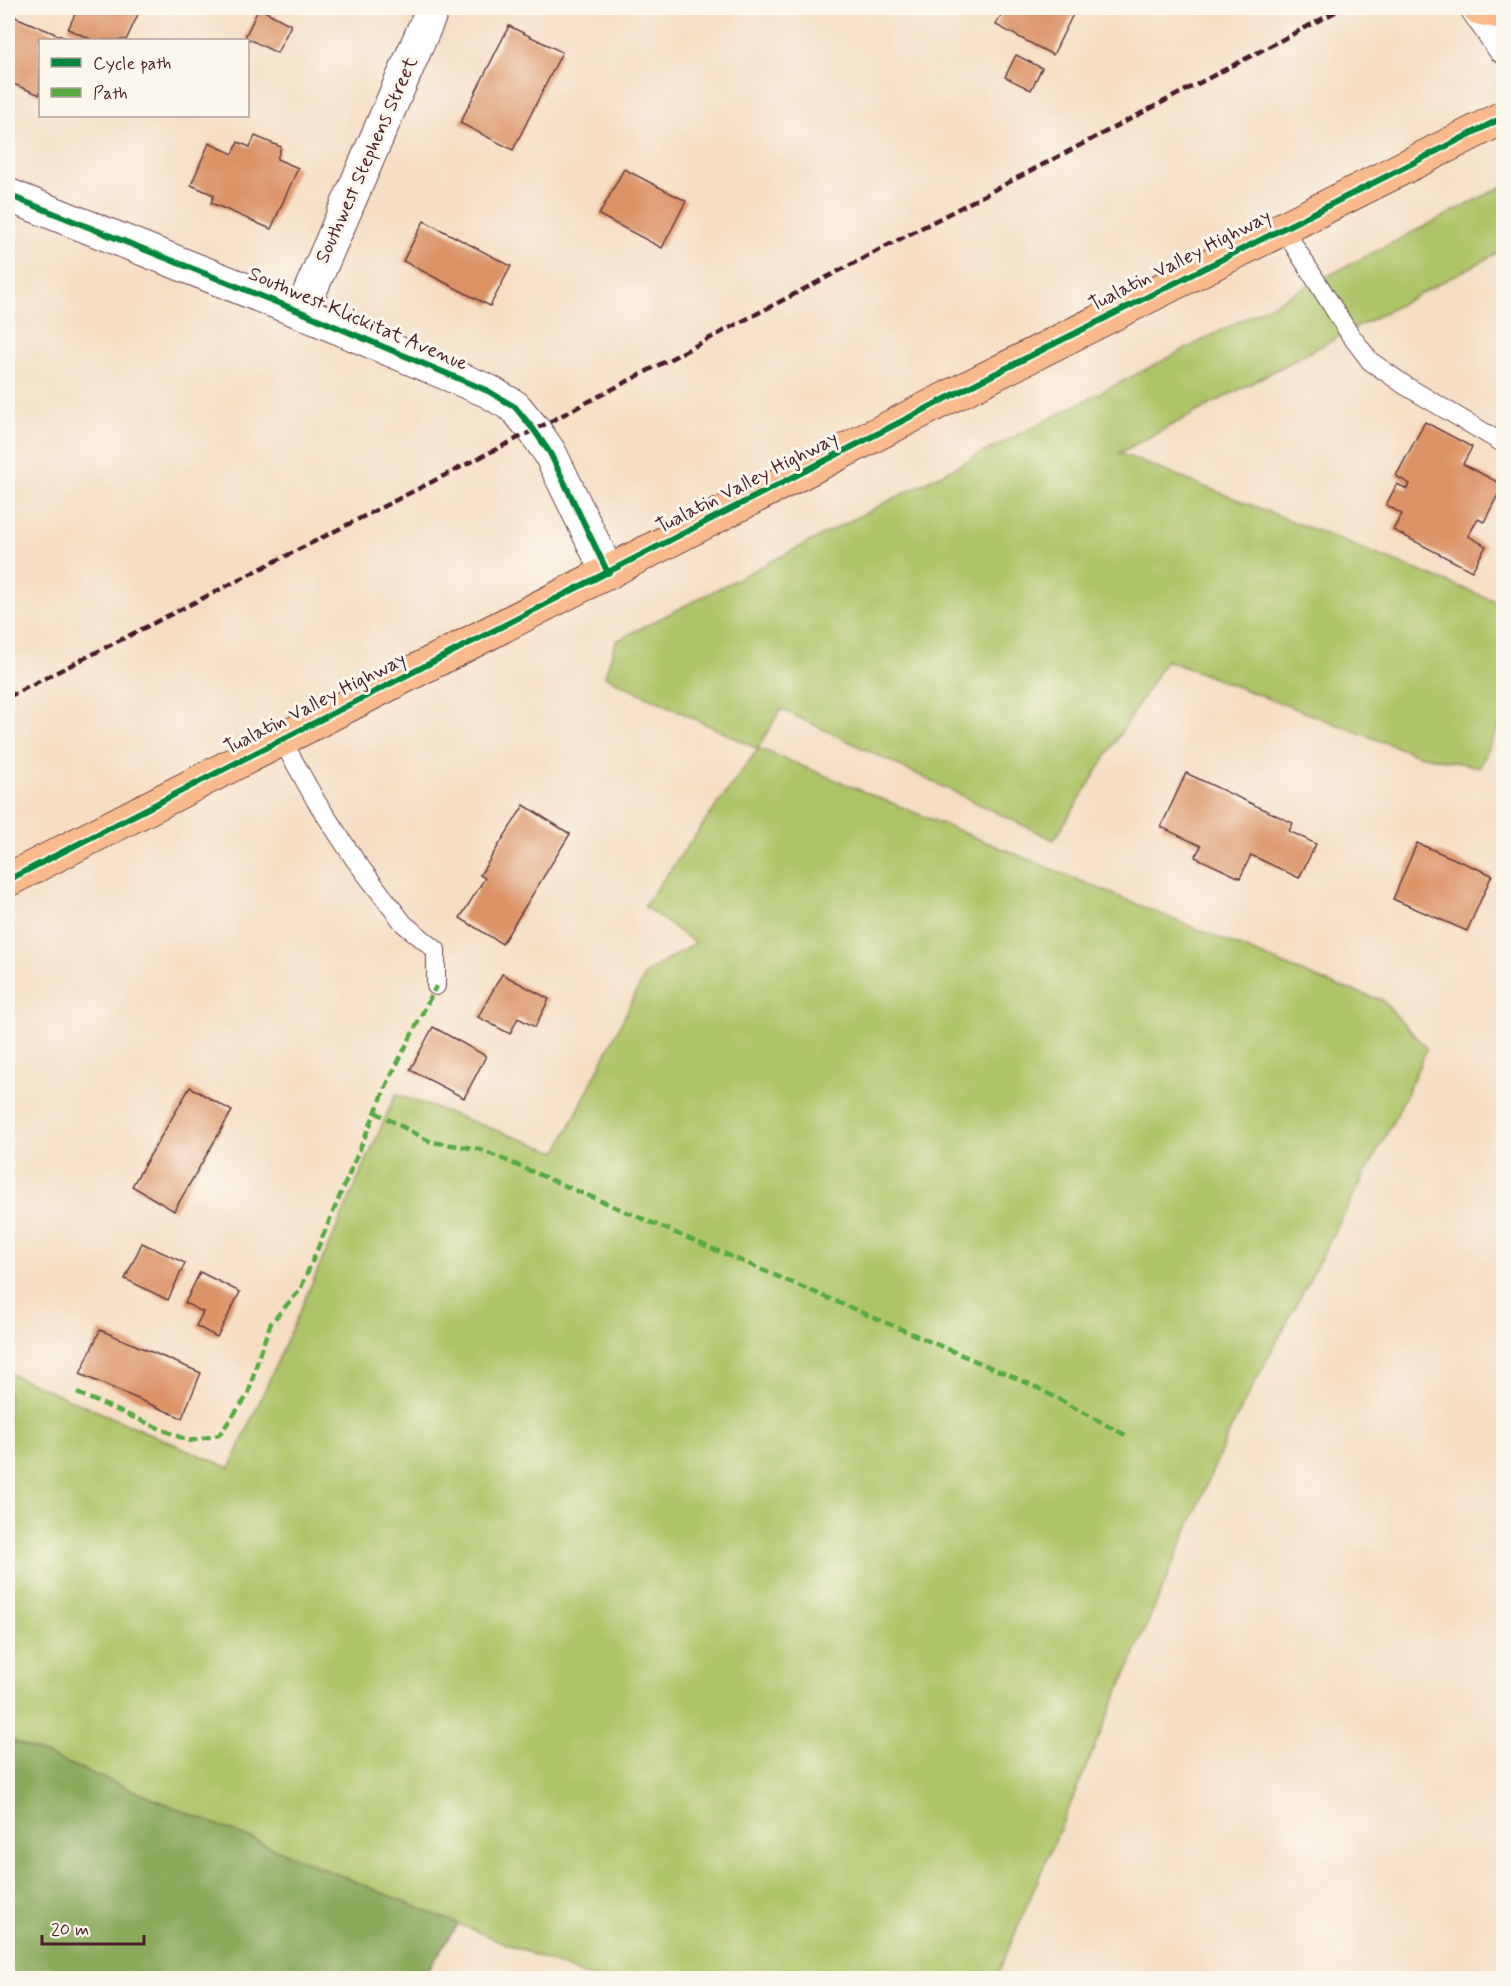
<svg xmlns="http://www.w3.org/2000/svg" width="1511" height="1986" font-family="Mynerve,sans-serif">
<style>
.green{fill:#aec468;stroke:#7c724a;stroke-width:1.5}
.forest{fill:#8aaa5c;stroke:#6a6444;stroke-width:1.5}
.building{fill:#db9265}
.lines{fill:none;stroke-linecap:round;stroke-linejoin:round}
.lane-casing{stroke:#643c42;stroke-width:20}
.street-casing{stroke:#643c42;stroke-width:35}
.highway-casing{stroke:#643c42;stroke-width:35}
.lane{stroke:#fff;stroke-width:18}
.street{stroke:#fff;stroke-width:33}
.highway{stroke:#fabb8c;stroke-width:33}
.rail{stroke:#4a1f2b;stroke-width:4.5;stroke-dasharray:9 4.5;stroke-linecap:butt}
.quiet{stroke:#57aa44;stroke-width:4.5;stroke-dasharray:9 4.5;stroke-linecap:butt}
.cycleway-casing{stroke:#fbf7ec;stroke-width:10}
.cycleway{stroke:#00873e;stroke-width:6}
.labels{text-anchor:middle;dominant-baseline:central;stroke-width:6;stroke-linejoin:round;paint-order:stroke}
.street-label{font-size:20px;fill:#4a1f2b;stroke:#fbf7ec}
</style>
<rect width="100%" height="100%" fill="#fbf7ec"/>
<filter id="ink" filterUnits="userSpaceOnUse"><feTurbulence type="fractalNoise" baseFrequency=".0167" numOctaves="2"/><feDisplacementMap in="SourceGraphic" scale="12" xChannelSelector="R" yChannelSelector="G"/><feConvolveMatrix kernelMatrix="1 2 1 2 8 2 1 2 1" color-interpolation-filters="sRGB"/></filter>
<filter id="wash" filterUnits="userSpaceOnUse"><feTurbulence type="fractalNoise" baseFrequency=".008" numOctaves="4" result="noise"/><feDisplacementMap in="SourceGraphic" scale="24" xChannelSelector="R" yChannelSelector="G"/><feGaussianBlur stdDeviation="1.35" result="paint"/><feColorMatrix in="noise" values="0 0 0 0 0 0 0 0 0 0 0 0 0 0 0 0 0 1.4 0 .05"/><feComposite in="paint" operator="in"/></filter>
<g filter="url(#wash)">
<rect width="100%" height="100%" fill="#f5dec4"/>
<polygon class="green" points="1503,186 1503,250 1119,453 1503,604 1503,717 1480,767 1418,755 1166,660 1054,840 781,709 758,748 1331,984 1382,1000 1427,1049 1397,1114 1231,1428 996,1978 590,1978 8,1739 8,1373 230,1468 396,1094 557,1152 646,973 695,943 644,906 758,749 605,676 616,641"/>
<polygon class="forest" points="8,1739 458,1924 423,1978 8,1978"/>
<g id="blocks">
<g class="building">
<polygon points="78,8 141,8 126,40 93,40 68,29"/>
<polygon points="259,8 291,25 277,53 245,37"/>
<polygon points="1005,8 1036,9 1037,8 1076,8 1053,55 996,25"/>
<polygon points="8,14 70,40 40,40 40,95 8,82"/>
<polygon points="509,26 562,52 513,150 460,123"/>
<polygon points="1016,55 1042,68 1031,90 1005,77"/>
<polygon points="255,136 281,147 277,159 298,168 271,229 211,203 214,195 191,185 209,143 233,154 238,142 250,147"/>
<polygon points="624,169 686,201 662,248 599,215"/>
<polygon points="424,221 511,266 490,306 403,261"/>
<polygon points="1425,422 1472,447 1463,464 1503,485 1484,522 1478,519 1468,536 1486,546 1472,571 1393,530 1402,514 1386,505 1397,484 1407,489 1410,484 1396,476"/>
<polygon points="1186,773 1293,823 1289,831 1316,844 1299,878 1251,855 1240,878 1195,857 1201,846 1161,827"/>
<polygon points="524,805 570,834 502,944 460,918 485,878 480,875"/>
<polygon points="1417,843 1492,875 1467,931 1393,899"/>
<polygon points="502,974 549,999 535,1027 518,1018 510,1034 478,1017"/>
<polygon points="433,1027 486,1056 464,1098 410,1070"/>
<polygon points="190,1087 232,1111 174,1211 132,1186"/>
<polygon points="142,1243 185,1263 168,1300 125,1279"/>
<polygon points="200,1272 240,1292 217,1337 196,1326 203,1312 185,1303"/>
<polygon points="100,1330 201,1373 182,1418 80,1374"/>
</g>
</g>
</g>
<g filter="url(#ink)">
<use href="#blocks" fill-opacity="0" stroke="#643c42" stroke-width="1.5"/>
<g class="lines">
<g class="lane-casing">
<g id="lane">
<polyline points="1283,228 1349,333 1370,361 1406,386 1504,444"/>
<polyline points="282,740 316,801 355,860 404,924 436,950 436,986"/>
</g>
</g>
<g class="street-casing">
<g id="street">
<polyline points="1477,8 1504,47"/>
<polyline points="8,195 301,312 488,391 515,407 534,430 550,453 608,573"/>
<polyline points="301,312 433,8"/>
</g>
</g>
<g class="highway-casing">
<g id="highway">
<polyline points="1479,8 1504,13"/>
<polyline points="8,880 947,398 1504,117"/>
</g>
</g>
<use href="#lane" class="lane"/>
<use href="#street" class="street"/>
<use href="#highway" class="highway"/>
<polyline class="rail" points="8,697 534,430 1343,8"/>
<g class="quiet">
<polyline points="375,1112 431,1142 479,1149 1032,1385 1127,1436"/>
<polyline points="77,1393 189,1441 219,1435 248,1395 260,1352 271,1323 300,1290 389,1080 436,986"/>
</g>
<g class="cycleway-casing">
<g id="cycleway">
<polyline points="8,195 301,312 488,391 515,407 534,430 550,453 608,573"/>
<polyline points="8,880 947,398 1504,117"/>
</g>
</g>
<use href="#cycleway" class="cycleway"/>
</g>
</g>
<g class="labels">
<g class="street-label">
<text transform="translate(367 160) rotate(-66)">Southwest Stephens Street</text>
<text transform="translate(1180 261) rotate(-27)">Tualatin Valley Highway</text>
<text transform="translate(358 319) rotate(23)">Southwest Klickitat Avenue</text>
<text transform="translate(747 483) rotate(-27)">Tualatin Valley Highway</text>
<text transform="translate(315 704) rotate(-27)">Tualatin Valley Highway</text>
</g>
</g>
<rect width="1511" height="1986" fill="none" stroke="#fbf7ec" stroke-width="30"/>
<rect x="39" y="39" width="210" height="78" fill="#fbf7ec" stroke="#b4a19f" stroke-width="1.5"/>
<rect x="51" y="58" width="30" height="9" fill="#00873e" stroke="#b4a19f" stroke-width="1.5"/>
<text x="93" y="69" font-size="18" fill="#4a1f2b">Cycle path</text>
<rect x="51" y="88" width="30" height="9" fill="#57aa44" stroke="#b4a19f" stroke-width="1.5"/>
<text x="93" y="99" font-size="18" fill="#4a1f2b">Path</text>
<path d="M42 1935v9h102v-9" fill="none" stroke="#4a1f2b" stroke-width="3"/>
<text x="51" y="1935" font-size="18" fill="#4a1f2b" stroke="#fbf7ec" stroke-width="4.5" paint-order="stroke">20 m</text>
</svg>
